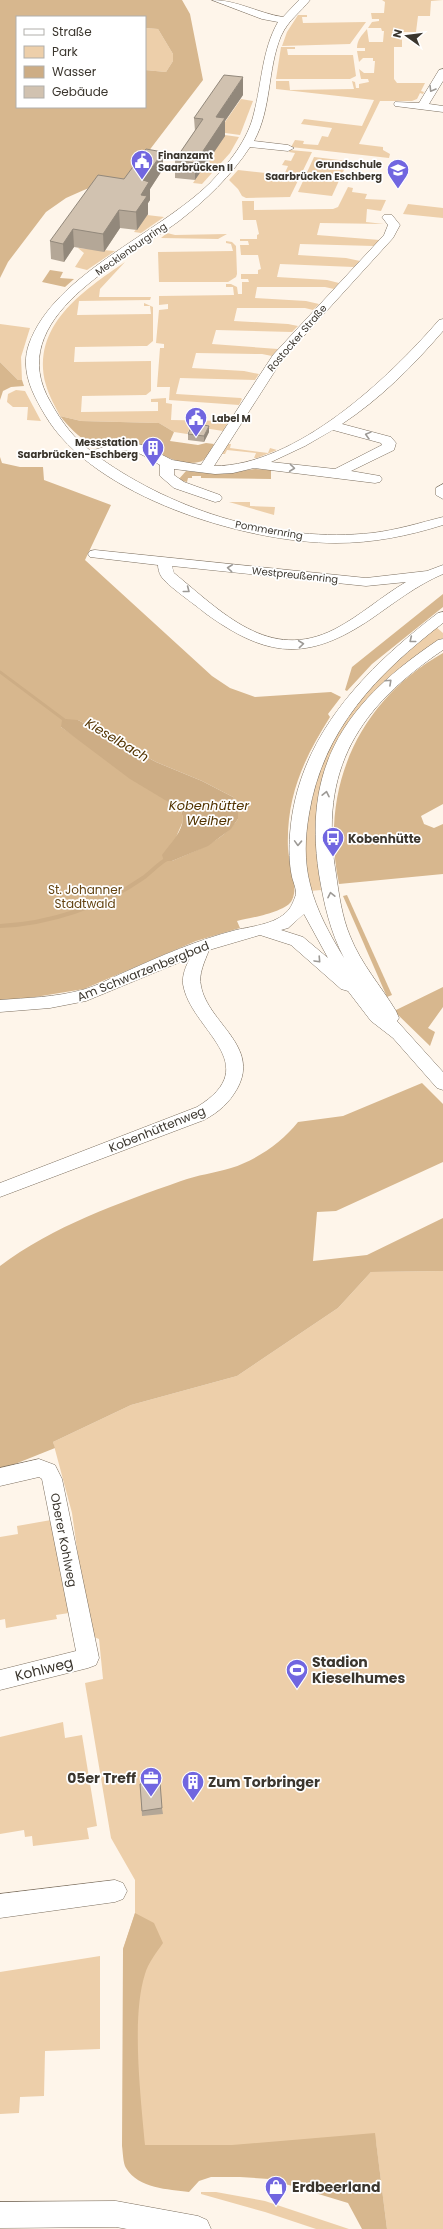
<svg xmlns="http://www.w3.org/2000/svg" width="443" height="2229" font-family="Poppins,sans-serif">
<style>
.green{fill:#edcfaa}
.forest{fill:#d7b78e;fill-rule:evenodd}
.water{fill:#cdad85}
.lines{fill:none;stroke-linecap:round;stroke-linejoin:round}
.stream-far1{stroke:#cdad85;stroke-width:3}
.stream{stroke:#cdad85;stroke-width:4}
.minor-casing{stroke:#7c6f5f;stroke-width:1}
.minor{fill:#fff;fill-rule:evenodd}
.wall{fill:#b4a797}
.shaded-wall{fill:#92887b}
.building{fill:#d1c2b0;stroke:#92887b}
.oneway{stroke:#9d9a96}
.labels{text-anchor:middle;dominant-baseline:central;stroke-width:3.5;stroke-linejoin:round;paint-order:stroke}
.far-poi-label{font-size:10px;font-weight:bold;fill:#3b362e;stroke:#fff;text-anchor:start}
.far-street-label{font-size:10px;fill:#3b362e;stroke:#fff}
.poi-label{font-size:12px;font-weight:bold;fill:#3b362e;stroke:#fff;text-anchor:start}
.park-label{font-size:12px;fill:#634312;stroke:#fff}
.street-label{font-size:12px;fill:#3b362e;stroke:#fff}
.water-label{font-size:13px;font-style:italic;fill:#523300;stroke:#fff}
.near-poi-label{font-size:14px;font-weight:bold;fill:#3b362e;stroke:#fff;text-anchor:start}
.near-street-label{font-size:14px;fill:#3b362e;stroke:#fff}
</style>
<rect width="100%" height="100%" fill="#fef5ea"/>
<g class="green">
<path d="M382,0H443L431,1L430,16H418L416,32H402V47H394V79L397,83H425L421,91L424,92L423,94L420,93L417,99L412,101H380L359,144L383,147V150L390,154L389,158L291,147L295,140L304,141L303,144L318,145L322,136L328,137L332,128L301,124L304,119L362,126L374,100L276,89V81H289L290,90L354,89L352,81L355,82L356,88H359V84L369,82L368,79H361L359,69L364,73H374L375,61H373V58H363L359,62L357,51H365V48H357C357,40 362,35 367,29L369,42H383L384,31H382L381,28H368L372,22L379,21V19H372L371,13H384L385,2Z"/>
<polygon points="298,15 307,15 307,17 302,17 303,23 366,22 350,44 282,46 287,32"/>
<polygon points="145,28 158,29 173,54 173,61 166,72 145,70"/>
<polygon points="281,47 295,47 295,49 287,49 288,55 353,55 356,76 350,79 276,79"/>
<polygon points="241,99 253,101 240,135 218,132"/>
<polygon points="225,135 239,137 230,153 202,184 193,183"/>
<polygon points="290,150 312,152 290,197 246,198 242,196 238,189 229,180 238,170 284,175 288,166 282,165 285,160 291,161 295,153 289,152"/>
<polygon points="314,157 348,161 332,196 298,192"/>
<polygon points="348,187 353,188 352,192 367,194 365,199 386,200 381,211 367,209 366,222 384,224 320,223 317,235 380,240 374,246 300,244 298,255 346,258 360,261 354,267 280,264 277,277 327,280 339,283 334,289 325,287 257,287 255,298 306,301 319,304 313,310 305,308 237,308 234,321 288,324 298,326 292,332 216,330 212,344 278,349 272,356 262,354 196,353 192,368 244,371 259,374 255,380 180,378 176,394 241,398 242,399 239,405 169,400 170,387 157,387 160,348 164,348 164,344 156,343 159,310 168,309 168,304 159,305 159,296 234,295 233,287 226,287 226,284 231,284 237,287 238,294 242,294 242,282 249,282 248,279 241,279 241,274 258,274 258,270 261,269 258,255 241,255 240,245 249,245 248,241 240,241 240,239 257,239 257,235 259,234 256,220 243,220 242,201 254,201 254,210 333,209 338,207"/>
<polygon points="408,204 443,208 443,218 403,214"/>
<polygon points="147,215 164,217 141,233 134,232"/>
<polygon points="167,233 175,235 227,234 218,239 161,238"/>
<polygon points="226,241 232,242 236,246 237,274 236,277 228,282 159,282 158,252 233,251 231,244 226,243"/>
<polygon points="78,248 115,251 87,270 75,267 84,253"/>
<path d="M125,262L100,289L99,297H151L150,300L79,301L77,315L151,314L150,306H144V303L153,307V341L147,346H142L75,347L74,362L151,361V391L146,395L82,396L81,412L158,411V402H151V399L166,398V403L172,404L171,420L229,421L223,431L191,426L187,434L174,432L159,423L81,421L60,416C55,406 49,396 46,385C30,326 83,291 125,262Z"/>
<polygon points="0,324 30,328 21,357 22,380 18,380 0,362"/>
<polygon points="16,390 25,391 41,421 27,420 28,407 13,407 7,402 8,394"/>
<polygon points="228,444 231,444 230,448 268,453 270,448 277,450 257,458 254,458 256,453 227,450 225,454 222,454"/>
<polygon points="229,502 250,502 250,506 275,507 274,515"/>
<path d="M436,627L443,633V638C406,661 373,686 349,723L316,832V851L321,890L310,891L306,871L304,831L324,752L371,685Z"/>
<polygon points="443,1271 443,2229 387,2229 376,2142 141,2170 123,1949 135,1913 135,1880 111,1838 85,1683 103,1679 99,1639 89,1635 72,1513 53,1442 131,1405 237,1376 338,1308 371,1272"/>
<polygon points="51,1520 69,1613 56,1615 57,1619 6,1628 5,1619 0,1620 0,1537 18,1534 17,1526"/>
<polygon points="63,1722 65,1738 82,1735 97,1826 87,1828 89,1839 33,1846 32,1836 25,1837 24,1830 0,1834 0,1737"/>
<polygon points="100,1956 100,2049 45,2051 44,2096 20,2097 19,2113 0,2114 0,1972"/>
<polygon points="201,2192 216,2192 265,2201 349,2229 316,2229 265,2212 201,2194"/>
</g>
<g class="forest">
<path d="M0,0H182L190,14L203,80L122,186L92,187L84,190L66,198L46,212L8,262L0,278ZM17,17H145V28L158,29L173,54V61L166,72L145,70V107H17Z"/>
<polygon points="50,270 63,272 60,278 74,279 65,287 42,282"/>
<polygon points="0,362 18,380 22,380 24,386 11,387 3,391 0,400"/>
<path d="M60,416L81,421L159,423L174,432L170,441L198,445L206,443L214,444C211,449 206,461 199,462C176,468 156,448 135,443C120,440 105,449 90,443C78,437 68,426 60,416Z"/>
<path d="M0,457L2,463L20,467H43L44,480L111,505L85,560L212,676L230,688L255,697L331,692L341,697L328,714L330,717C303,760 286,797 288,849C289,864 299,886 292,900C287,912 250,918 237,921L240,928L196,941L84,989L23,999L0,1000ZM78,720L156,762L202,781L233,797L238,819C222,842 197,850 172,861C173,853 174,843 177,835C181,824 186,821 180,809L61,727Z"/>
<polygon points="255,469 271,470 271,479 201,478 201,476 192,476 192,478 188,478 187,482 178,480 186,471 218,474"/>
<polygon points="443,594 443,607 372,664 347,691 345,690 352,667"/>
<path d="M443,653V804L421,816L424,824L434,828L443,824V874L339,884C319,789 358,701 443,653Z"/>
<polygon points="347,895 392,995 387,997 343,896"/>
<polygon points="443,987 443,1007 428,1028 435,1032 430,1046 394,1011"/>
<path d="M422,1083L443,1104V1162L336,1211L317,1212L313,1261L367,1255L443,1218V1271L371,1272L338,1308L237,1376L131,1405L53,1442L55,1448L0,1470V1266C53,1226 119,1203 181,1181C197,1175 215,1173 231,1168C257,1160 282,1142 298,1122L343,1116Z"/>
<path d="M135,1913L154,1923L163,1943C157,1952 148,1963 145,1974C131,2017 141,2099 145,2145H232L375,2133L387,2229H362L348,2203L269,2179L240,2177H211L199,2181L189,2192C168,2189 139,2189 126,2168C123,2163 123,2153 122,2146L123,1949Z"/>
</g>
<path class="water" d="M66,719L78,720L156,762L202,781L233,797L238,807V819L231,829L208,846L172,861H164L162,855C173,840 189,826 180,809L130,779L61,727L62,720Z"/>
<g class="lines">
<polyline class="stream-far1" points="0,672 67,722"/>
<path class="stream" d="M0,926C49,924 103,906 143,878C151,872 158,864 167,859"/>
<g class="minor-casing">
<g id="minor">
<path d="M212,0C237,0 258,13 283,17L299,0H310C300,13 289,19 281,36C267,70 272,108 254,141L288,145L294,148L288,151L250,147C231,176 206,200 179,221C125,261 0,318 51,403C61,421 74,439 91,451L113,444L131,442L145,446L172,460L201,465L273,355L384,235L388,225L382,217L384,215H392L400,225L393,238L282,360L214,466C296,466 388,379 439,320L443,319V331C413,366 380,399 342,424L391,437L396,443L394,450L351,471L380,476L382,479L380,482L375,483L254,468L233,473L215,474L174,469V475L184,482L220,495L222,498L220,501L215,502L174,488L160,476V465C134,450 130,445 100,458C176,512 278,543 372,533C397,530 419,523 443,517V525C408,536 373,543 336,543C246,543 93,497 45,415C32,393 20,370 29,344C54,274 157,235 210,183C229,163 248,140 254,113C262,82 262,50 278,22L262,19ZM333,430L381,443L382,445L335,469L271,462L305,446Z"/>
<polygon points="443,69 443,81 429,104 443,106 443,112 395,106 394,104 395,102 419,103 439,70"/>
<polygon points="443,484 443,499 436,495 436,488"/>
<path d="M95,550L366,578L427,571L443,565V574C417,585 394,603 371,619C307,662 267,658 205,613C196,605 166,585 161,576C159,573 158,568 158,565L90,557L88,554L90,551ZM172,566L366,586L406,582C382,596 360,616 335,629C269,663 222,612 174,573Z"/>
<path d="M443,612V623C377,674 323,729 309,814C305,837 304,861 310,884C316,910 330,935 344,958C330,931 324,904 319,874C302,762 349,700 438,640L443,639V650C359,707 318,769 336,874C339,895 342,917 350,936C361,964 381,986 396,1011L399,1018L397,1021L443,1072V1090L437,1088L393,1038L371,1021L348,991L341,989L291,945L260,935L209,950C205,961 198,974 201,986C208,1023 261,1046 237,1089C229,1103 219,1112 204,1120L0,1197V1183L197,1107C267,1064 190,1030 183,984C182,975 186,966 190,958L86,1001L50,1008L0,1012V1000C27,998 56,997 82,990C97,986 111,978 125,972C161,956 197,940 236,930C253,926 279,924 290,908C292,905 296,896 296,893C296,888 293,881 292,877C289,863 289,848 290,834C297,737 365,669 438,613ZM304,914L328,958L303,937L281,930L288,928Z"/>
<polygon points="39,1459 55,1465 62,1479 99,1658 96,1665 88,1668 0,1690 0,1670 76,1651 42,1479 39,1477 0,1486 0,1468"/>
<polygon points="115,1880 123,1883 127,1891 123,1899 115,1902 0,1918 0,1894"/>
<polygon points="116,2201 198,2216 207,2220 211,2229 127,2229 116,2227 0,2228 0,2202"/>
</g>
</g>
<use href="#minor" class="minor"/>
</g>
<g class="wall">
<polygon points="243,95 225,121 225,136 195,180 175,178 175,160 195,131 194,118"/>
<polygon points="163,169 150,189 150,200 148,203 148,214 137,230 120,228 104,252 74,247 64,262 51,259 50,241 124,179"/>
<polygon points="209,432 204,442 188,440 188,434"/>
<polygon points="140,1784 162,1808 163,1814 142,1816"/>
</g>
<g class="shaded-wall">
<polygon points="243,77 243,95 225,121 225,136 195,180 195,163 216,117"/>
<polygon points="163,152 163,169 150,189 150,200 148,203 148,214 137,230 136,212 143,180"/>
<polygon points="119,210 120,228 104,252 103,234"/>
<polygon points="73,229 74,247 64,262 63,244"/>
<polygon points="209,426 209,432 204,442 204,436"/>
</g>
<g class="building">
<polygon points="224,75 243,77 216,117 225,118 195,163 175,160 203,119 194,118"/>
<polygon points="146,149 163,152 143,180 149,182 141,195 147,196 136,212 119,210 103,234 73,229 63,244 50,241 98,175 124,179"/>
<polygon points="193,423 209,426 204,436 188,434"/>
<polygon points="160,1782 162,1808 142,1811 140,1784"/>
</g>
<defs><path id="oneway-chevron" d="M-2-3.5L2.5 0L-2 3.5" fill="none" stroke-width="1.6" stroke-linecap="round" stroke-linejoin="round"/></defs>
<g class="oneway">
<use href="#oneway-chevron" transform="translate(432 89) rotate(121)"/>
<use href="#oneway-chevron" transform="translate(368 435) rotate(-165)"/>
<use href="#oneway-chevron" transform="translate(292 468) rotate(6)"/>
<use href="#oneway-chevron" transform="translate(230 568) rotate(-174)"/>
<use href="#oneway-chevron" transform="translate(187 590) rotate(38)"/>
<use href="#oneway-chevron" transform="translate(412 640) rotate(141)"/>
<use href="#oneway-chevron" transform="translate(301 644) rotate(-6)"/>
<use href="#oneway-chevron" transform="translate(389 682) rotate(-43)"/>
<use href="#oneway-chevron" transform="translate(326 794) rotate(-78)"/>
<use href="#oneway-chevron" transform="translate(298 843) rotate(92)"/>
<use href="#oneway-chevron" transform="translate(331 895) rotate(-102)"/>
<use href="#oneway-chevron" transform="translate(318 960) rotate(47)"/>
</g>
<defs>
<g id="civic-pin" transform="scale(1.15)"><path d="M0 17L-7.5 6A9.5 9.5 0 1 1 7.5 6Z" fill="#7166e0" stroke="#fff"/><path d="M-.6-6.5H3V-4.5H.6V-3L4-1V1h2V6H-6V1h2V-1L-.6-3ZM-1.2 2.5V6h2.4V2.5Z" fill="#fff"/></g>
<g id="school-pin" transform="scale(1.15)"><path d="M0 17L-7.5 6A9.5 9.5 0 1 1 7.5 6Z" fill="#7166e0" stroke="#fff"/><path d="M0-5L7-2L0 1L-7-2ZM-4 1L0 2.5L4 1V4Q0 6-4 4Z" fill="#fff"/></g>
<g id="building-pin" transform="scale(1.15)"><path d="M0 17L-7.5 6A9.5 9.5 0 1 1 7.5 6Z" fill="#7166e0" stroke="#fff"/><path d="M-4-6H4V6H1V3H-1V6H-4ZM-2.5-4.3h1.7v1.8h-1.7ZM.8-4.3h1.7v1.8H.8ZM-2.5-1h1.7V.8h-1.7ZM.8-1h1.7V.8H.8Z" fill="#fff"/></g>
<g id="bus-pin" transform="scale(1.15)"><path d="M0 17L-7.5 6A9.5 9.5 0 1 1 7.5 6Z" fill="#7166e0" stroke="#fff"/><path d="M-5-6H5V4H4V6H2V4H-2V6H-4V4H-5ZM-3.5-4V0h7V-4ZM-3.5 1.2v1.5H-2V1.2ZM2 1.2v1.5H3.5V1.2Z" fill="#fff"/></g>
<g id="stadium-pin" transform="scale(1.15)"><path d="M0 17L-7.5 6A9.5 9.5 0 1 1 7.5 6Z" fill="#7166e0" stroke="#fff"/><path d="M0-5a6.5 5 0 1 0 0 10a6.5 5 0 1 0 0-10ZM-3.5-1.8h7v3.6h-7Z" fill="#fff"/></g>
<g id="office-pin" transform="scale(1.15)"><path d="M0 17L-7.5 6A9.5 9.5 0 1 1 7.5 6Z" fill="#7166e0" stroke="#fff"/><path d="M-6-3h4V-5.5h4V-3h4V5H-6ZM-1-4.5V-3h2v-1.5ZM-6 0V1H6V0Z" fill="#fff"/></g>
<g id="shop-pin" transform="scale(1.15)"><path d="M0 17L-7.5 6A9.5 9.5 0 1 1 7.5 6Z" fill="#7166e0" stroke="#fff"/><path d="M-5-2.5h2.3a2.7 3.5 0 0 1 5.4 0H5L5.5 6h-11ZM-1.5-2.5h3a1.5 2.3 0 0 0-3 0Z" fill="#fff"/></g>
</defs>
<g fill-rule="evenodd">
<use href="#civic-pin" x="142" y="161"/>
<use href="#school-pin" x="398" y="170"/>
<use href="#civic-pin" x="196" y="418"/>
<use href="#building-pin" x="153" y="448"/>
<use href="#bus-pin" x="333" y="838"/>
<use href="#stadium-pin" x="297" y="1670"/>
<use href="#office-pin" x="151" y="1778"/>
<use href="#building-pin" x="193" y="1782"/>
<use href="#shop-pin" x="276" y="2187"/>
</g>
<g class="labels">
<g class="far-poi-label">
<text x="158" y="155">Finanzamt<tspan x="158" dy="12">Saarbrücken II</tspan></text>
<text x="382" y="164" text-anchor="end">Grundschule<tspan x="382" dy="12">Saarbrücken Eschberg</tspan></text>
<text x="212" y="418">Label M</text>
<text x="138" y="442" text-anchor="end">Messstation<tspan x="138" dy="12">Saarbrücken-Eschberg</tspan></text>
</g>
<g class="far-street-label">
<text transform="translate(131 249) rotate(-35)">Mecklenburgring</text>
<text transform="translate(297 338) rotate(-49)">Rostocker Straße</text>
<text transform="translate(269 530) rotate(10)">Pommernring</text>
<text transform="translate(295 575) rotate(6)">Westpreußenring</text>
</g>
<g class="poi-label">
<text x="348" y="838">Kobenhütte</text>
</g>
<g class="park-label">
<text x="85" y="889">St. Johanner<tspan x="85" dy="14">Stadtwald</tspan></text>
</g>
<g class="street-label">
<text transform="translate(143 971) rotate(-22)">Am Schwarzenbergbad</text>
<text transform="translate(157 1129) rotate(-22)">Kobenhüttenweg</text>
<text transform="translate(64 1540) rotate(79)">Oberer Kohlweg</text>
</g>
<g class="water-label">
<text transform="translate(117 740) rotate(31)">Kieselbach</text>
<text x="209" y="805">Kobenhütter<tspan x="209" dy="15">Weiher</tspan></text>
</g>
<g class="near-poi-label">
<text x="312" y="1662">Stadion<tspan x="312" dy="16">Kieselhumes</tspan></text>
<text x="136" y="1778" text-anchor="end">05er Treff</text>
<text x="208" y="1782">Zum Torbringer</text>
<text x="292" y="2187">Erdbeerland</text>
</g>
<g class="near-street-label">
<text transform="translate(44 1669) rotate(-14)">Kohlweg</text>
</g>
</g>
<rect x="16" y="16" width="130" height="92" fill="#ffffff" stroke="#b1afab"/>
<rect x="24" y="29" width="20" height="6" fill="#ffffff" stroke="#b1afab"/>
<text x="52" y="36" font-size="12" fill="#3b362e">Straße</text>
<rect x="24" y="46" width="20" height="12" fill="#edcfaa" stroke="#b1afab"/>
<text x="52" y="56" font-size="12" fill="#3b362e">Park</text>
<rect x="24" y="66" width="20" height="12" fill="#cdad85" stroke="#b1afab"/>
<text x="52" y="76" font-size="12" fill="#3b362e">Wasser</text>
<rect x="24" y="86" width="20" height="12" fill="#d1c2b0" stroke="#b1afab"/>
<text x="52" y="96" font-size="12" fill="#3b362e">Gebäude</text>
<g transform="translate(407 36) rotate(284)" stroke="#ffffff" stroke-width="3" paint-order="stroke">
<path d="M0-3L7 15L0 10L-7 15Z" fill="#3b362e"/>
<text y="-6" font-size="11" font-weight="bold" text-anchor="middle" fill="#3b362e">N</text>
</g>
</svg>
